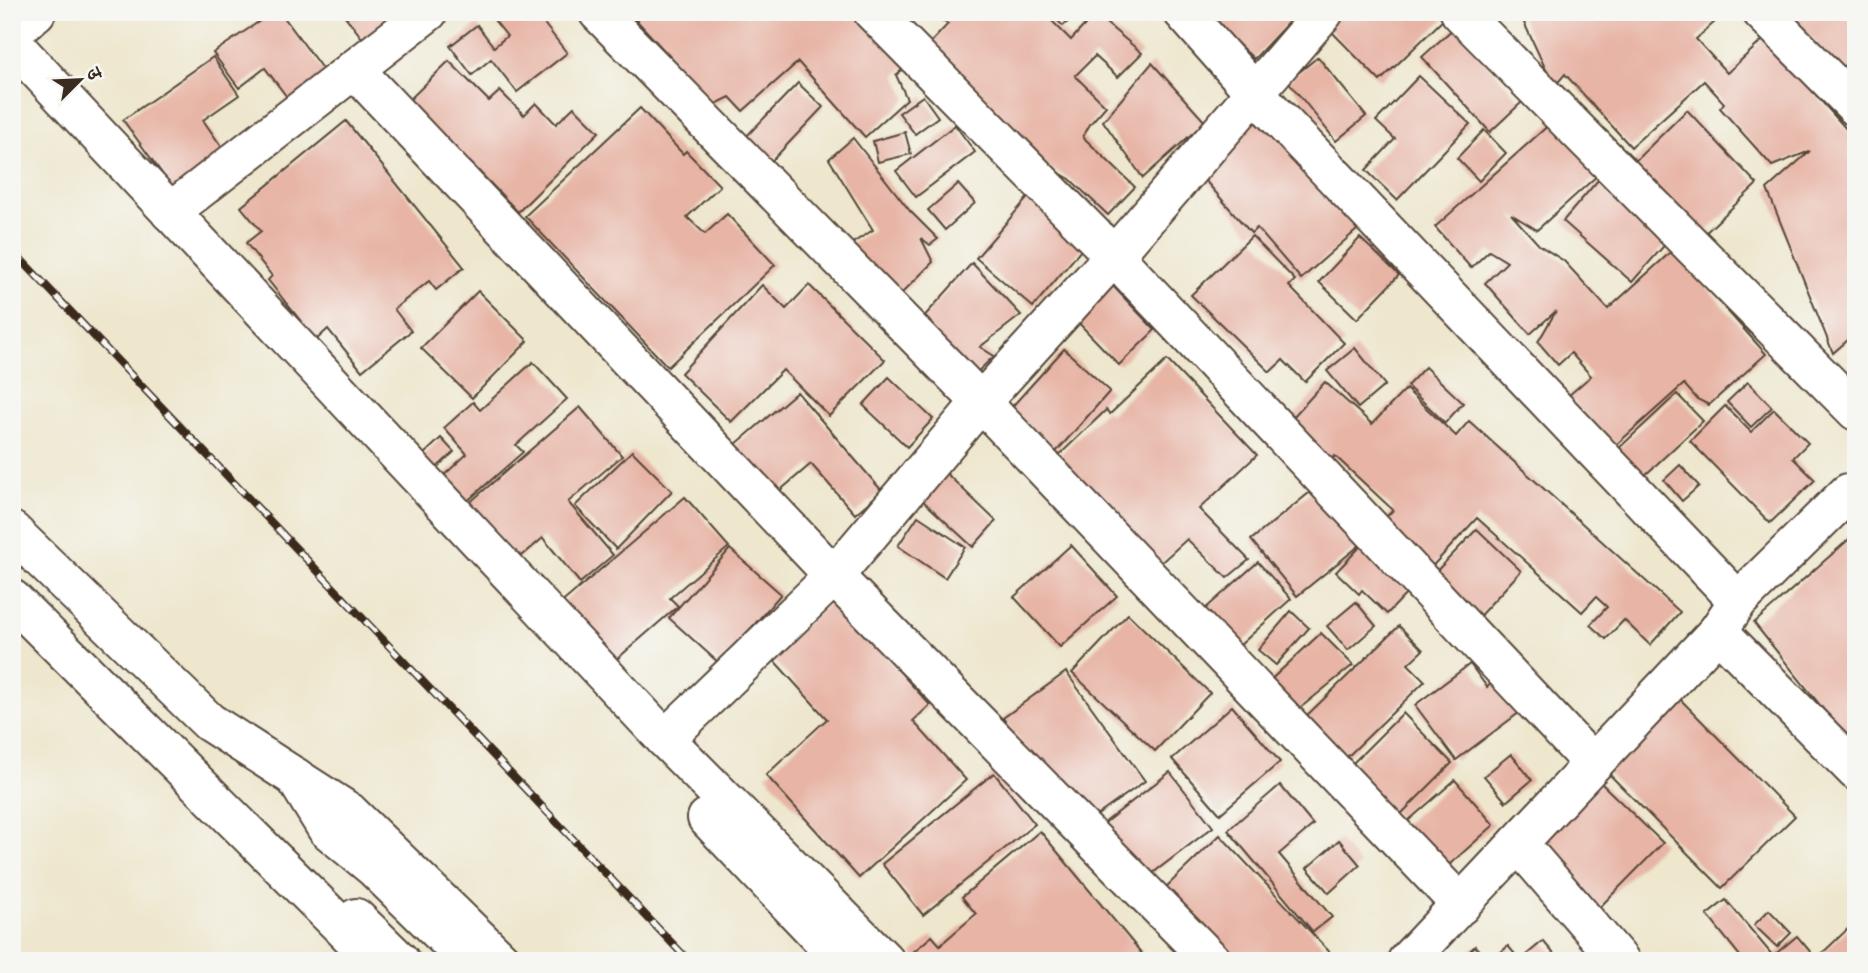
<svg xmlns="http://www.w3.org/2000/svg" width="1868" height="973" font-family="Dekko,'Playpen Sans Deva',sans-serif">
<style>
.building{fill:#e7b4a5}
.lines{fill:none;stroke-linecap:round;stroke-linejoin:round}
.minor-casing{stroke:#564638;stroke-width:42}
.major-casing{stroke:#564638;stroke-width:42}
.minor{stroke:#fff;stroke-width:38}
.major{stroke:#fff;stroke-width:38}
.rail-casing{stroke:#3b2a1e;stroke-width:8}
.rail{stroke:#f6f6f2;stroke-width:5;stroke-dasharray:16;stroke-linecap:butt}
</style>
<rect width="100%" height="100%" fill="#f6f6f2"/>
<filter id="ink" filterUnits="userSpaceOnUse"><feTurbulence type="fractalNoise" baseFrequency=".0143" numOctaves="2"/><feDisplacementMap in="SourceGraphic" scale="14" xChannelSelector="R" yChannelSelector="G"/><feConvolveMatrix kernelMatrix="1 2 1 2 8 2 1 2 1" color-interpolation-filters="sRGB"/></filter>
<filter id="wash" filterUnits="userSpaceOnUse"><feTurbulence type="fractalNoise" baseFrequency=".00686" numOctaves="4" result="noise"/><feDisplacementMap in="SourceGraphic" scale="28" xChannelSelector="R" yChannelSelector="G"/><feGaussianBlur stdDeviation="1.57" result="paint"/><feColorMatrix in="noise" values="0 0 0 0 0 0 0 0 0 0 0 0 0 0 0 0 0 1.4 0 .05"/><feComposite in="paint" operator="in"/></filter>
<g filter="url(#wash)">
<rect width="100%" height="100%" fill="#eee7ce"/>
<g id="blocks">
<g class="building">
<polygon points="273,12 280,12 329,78 293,105 265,68 239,88 213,53"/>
<polygon points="342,12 409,12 369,47"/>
<polygon points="495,12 535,12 567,53 517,92 491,59 472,75 450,46 477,25 494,47 507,36 491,16"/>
<polygon points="629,12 858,12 909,64 896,75 907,99 865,137 798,62 743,111 730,97 714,105"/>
<polygon points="928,12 1043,12 1071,40 1095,14 1142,53 1118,77 1095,56 1075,76 1106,106 1090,124 1083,137 1135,187 1108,215 1070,179 1012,146 920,54 948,24"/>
<polygon points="1049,12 1080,12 1063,26"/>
<polygon points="1204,12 1298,12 1254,59"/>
<polygon points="1339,12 1441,12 1446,17 1380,81 1326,26"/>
<polygon points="1519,12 1714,12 1717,20 1696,39 1727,73 1765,38 1856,140 1856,333 1833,353 1767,189 1810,151 1772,166 1720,108 1724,103 1704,81 1631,147 1565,74 1554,87"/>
<polygon points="1787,12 1856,12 1856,85"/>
<polygon points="1455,27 1522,102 1490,132 1422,57"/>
<polygon points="213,57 239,95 203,120 228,156 177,194 123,120"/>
<polygon points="1318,57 1366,116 1336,141 1288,81"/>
<polygon points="449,61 489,101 500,91 524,115 536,103 556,124 574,107 599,132 518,212 470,162 463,169 403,106"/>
<polygon points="1152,63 1205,122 1143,178 1103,121"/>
<polygon points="1419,76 1470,124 1397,200 1366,170 1395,139 1376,121"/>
<polygon points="798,83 823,107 766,167 741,142"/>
<polygon points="923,96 938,117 915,134 899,113"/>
<polygon points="640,108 683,154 686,151 720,186 687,217 705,234 727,214 775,265 668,367 525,216"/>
<polygon points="1687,110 1757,184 1699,239 1630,166"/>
<polygon points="1259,116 1358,229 1301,279 1257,228 1251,233 1197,171"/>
<polygon points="346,121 464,267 436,290 429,281 394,309 411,331 362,371 328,329 316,340 268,280 272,276 246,243 261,231 241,207"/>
<polygon points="1552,122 1599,174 1537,230 1511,214 1539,245 1564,261 1608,309 1673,250 1766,354 1709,405 1697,399 1684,384 1617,444 1605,437 1568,396 1591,376 1571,353 1558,365 1538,342 1556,311 1530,334 1485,283 1507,262 1489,251 1471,268 1435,227"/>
<polygon points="955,125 975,152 916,197 896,171"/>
<polygon points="1484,130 1506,153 1479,181 1457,158"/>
<polygon points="905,132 911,154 878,162 873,141"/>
<polygon points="853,138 910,211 938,239 930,245 921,238 933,262 896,299 848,246 873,230 829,159"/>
<polygon points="1599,179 1669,240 1632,282 1563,221"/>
<polygon points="958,184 975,203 945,230 928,210"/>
<polygon points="1031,194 1087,243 1033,307 976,258"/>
<polygon points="1252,236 1295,280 1289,286 1344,343 1305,382 1283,360 1270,372 1191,295"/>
<polygon points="1360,238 1399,275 1357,319 1319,282"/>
<polygon points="972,263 1021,315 980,347 994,356 974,375 921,320"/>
<polygon points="1108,281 1155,330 1119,365 1072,316"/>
<polygon points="762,285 786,309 809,285 885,360 829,416 783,370 731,422 681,373"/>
<polygon points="478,291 528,341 472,398 421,348"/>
<polygon points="1355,348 1385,385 1358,408 1327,371"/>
<polygon points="1064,349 1110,391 1056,452 1009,410"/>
<polygon points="1167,360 1257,455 1199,509 1249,560 1227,578 1187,539 1154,569 1052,462 1106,410 1110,414"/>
<polygon points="533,362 567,399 516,445 523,452 464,504 441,478 467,454 444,428 473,402 480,410"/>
<polygon points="1425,367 1463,403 1445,423 1407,386"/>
<polygon points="889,377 933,419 907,447 863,405"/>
<polygon points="1325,382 1372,424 1406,389 1456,436 1469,421 1680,612 1650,645 1624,620 1606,639 1590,625 1607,607 1596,597 1582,612 1477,518 1425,574 1376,528 1393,510 1335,456 1324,468 1282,429"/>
<polygon points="1748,382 1772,407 1751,427 1727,402"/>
<polygon points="797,392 882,491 855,514 811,464 777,493 736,444"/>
<polygon points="1677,394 1703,421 1643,477 1617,450"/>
<polygon points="1725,406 1751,432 1774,409 1808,443 1793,458 1815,480 1770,523 1690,441"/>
<polygon points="580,407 622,456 568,502 613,555 580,583 543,538 516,561 468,504"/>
<polygon points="441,438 454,452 434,470 421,457"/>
<polygon points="632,451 672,491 616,549 575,506"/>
<polygon points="1680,465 1699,486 1682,501 1664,480"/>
<polygon points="946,473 996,521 973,547 921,499"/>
<polygon points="1314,489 1360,545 1297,596 1251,540"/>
<polygon points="685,497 729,547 670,598 678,606 610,665 559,605"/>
<polygon points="918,516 965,547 945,578 898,546"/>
<polygon points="1477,529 1521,571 1472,624 1427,581"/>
<polygon points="1856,533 1856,609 1852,612 1856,616 1856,750 1754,623"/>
<polygon points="1071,545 1117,596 1060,647 1014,597"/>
<polygon points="1361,546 1409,591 1387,614 1362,590 1359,594 1336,572"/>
<polygon points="730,549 781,594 720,664 669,618"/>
<polygon points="1258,562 1291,599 1239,646 1205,609"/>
<polygon points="834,599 930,705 913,721 966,780 859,878 766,775 827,719 770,656"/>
<polygon points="1356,602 1376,626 1348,650 1327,626"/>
<polygon points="1291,611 1309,628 1276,665 1258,650"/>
<polygon points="1128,614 1210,693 1155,751 1072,673"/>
<polygon points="1399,626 1423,650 1408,664 1425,681 1339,765 1299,723"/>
<polygon points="1321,633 1353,665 1294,713 1263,687"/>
<polygon points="1470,664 1487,687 1497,680 1520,712 1456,760 1415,705"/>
<polygon points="1066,672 1145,781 1082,826 1003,718"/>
<polygon points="1677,696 1795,816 1722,888 1603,768"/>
<polygon points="1232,706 1280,762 1220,814 1172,759"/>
<polygon points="1403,713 1452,763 1398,817 1349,767"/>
<polygon points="1511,754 1532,780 1506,802 1484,776"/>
<polygon points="1170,772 1213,827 1145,879 1103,824"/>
<polygon points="994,773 1035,824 923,915 882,864"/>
<polygon points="1455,780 1494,825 1441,872 1401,827"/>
<polygon points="1601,783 1663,843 1592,915 1531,855"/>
<polygon points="1280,785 1313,825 1279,854 1332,917 1313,932 1228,830"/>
<polygon points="1040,831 1148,961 919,961 912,953 932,936 940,945 976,914 962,897"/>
<polygon points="1220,835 1338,961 1233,961 1165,888"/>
<polygon points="1339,840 1360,865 1329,893 1307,868"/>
<polygon points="1726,900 1773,956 1797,936 1813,955 1806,961 1744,961 1707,915"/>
<polygon points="1769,910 1791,933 1777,947 1754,925"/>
<polygon points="1856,921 1856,961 1814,961"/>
<polygon points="1543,941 1560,961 1491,961 1508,946 1520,960"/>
<polygon points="1475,946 1488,961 1459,961"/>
</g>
</g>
</g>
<g filter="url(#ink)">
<use href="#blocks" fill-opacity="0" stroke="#564638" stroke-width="2"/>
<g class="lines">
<g class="minor-casing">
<g id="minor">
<polyline points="598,12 981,402 1461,905"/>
<polyline points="873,12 1114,256 1592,763"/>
<polyline points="1183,12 1255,93 1738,601"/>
<polyline points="1460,12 1856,411"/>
<polyline points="1762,12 1856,107"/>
<polyline points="12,31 36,12"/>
<polyline points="12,43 665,739 885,961"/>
<polyline points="354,69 834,576 1212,961"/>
<polyline points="170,212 428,12"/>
<polyline points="1718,631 1856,771"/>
<polyline points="665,739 834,576 981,402 1114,256 1324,12"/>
<polyline points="295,777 327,829 373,867 469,961"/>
<polyline points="707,818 843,961"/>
<polyline points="1518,843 1620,961"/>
<polyline points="356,918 400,961"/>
<polyline points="1407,961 1718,631 1738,601 1848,493 1856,503"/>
</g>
</g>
<g class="major-casing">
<g id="major">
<polyline points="12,531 209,722 349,812 502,961"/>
<polyline points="12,599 376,961"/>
</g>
</g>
<use href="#minor" class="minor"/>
<use href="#major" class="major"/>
<g class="rail-casing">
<polyline id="rail" points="12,250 689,961"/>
</g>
<use href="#rail" class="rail"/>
</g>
</g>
<rect width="1868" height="973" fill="none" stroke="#f6f6f2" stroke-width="42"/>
<g transform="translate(80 80) rotate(66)" stroke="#f6f6f2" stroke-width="5" paint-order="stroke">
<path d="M0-5L12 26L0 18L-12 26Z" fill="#3b2a1e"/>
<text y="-10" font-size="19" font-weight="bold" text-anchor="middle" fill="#3b2a1e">उ</text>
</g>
</svg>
